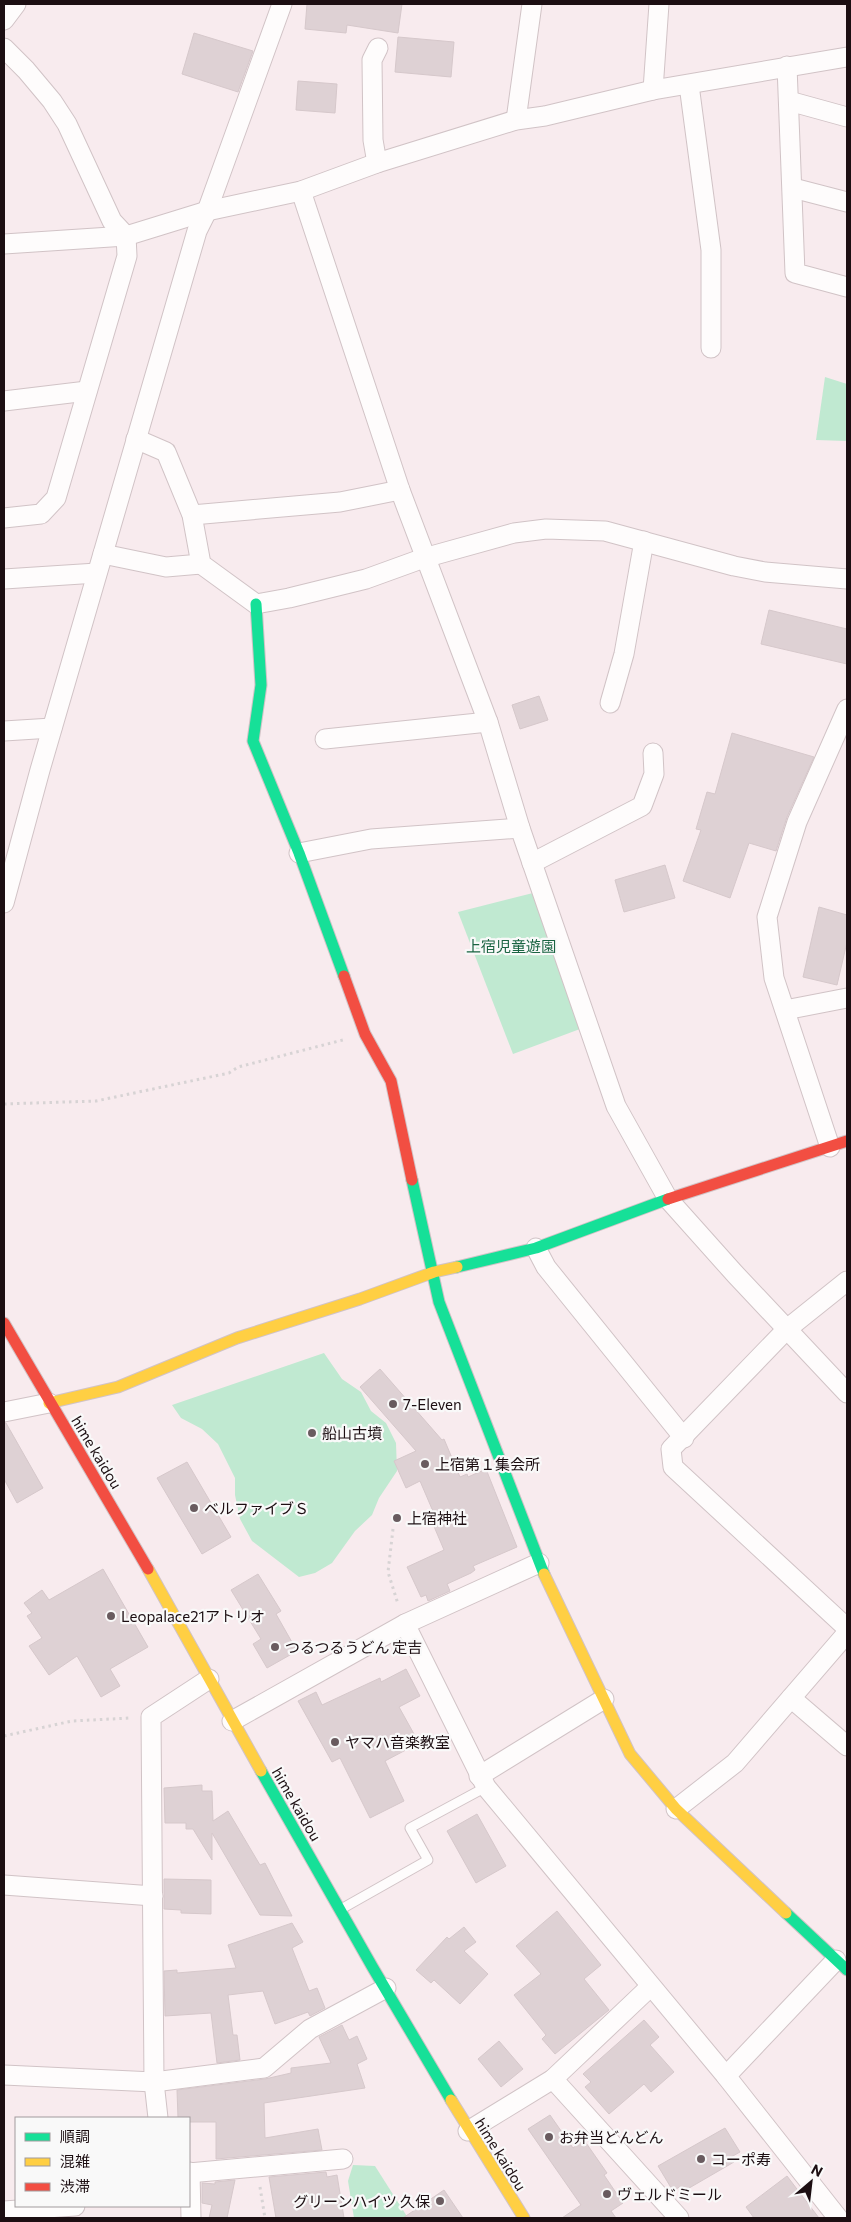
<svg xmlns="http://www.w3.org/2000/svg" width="851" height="2222" font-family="Commissioner,'Noto Sans JP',sans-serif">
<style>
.green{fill:#c0e9d1}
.building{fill:#ded1d4;stroke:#d6c8cb}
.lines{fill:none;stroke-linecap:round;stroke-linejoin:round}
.lane-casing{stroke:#d1c3c6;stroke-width:11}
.street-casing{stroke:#d1c3c6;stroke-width:21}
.fast-casing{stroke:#d1c3c6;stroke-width:13}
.slow-casing{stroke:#d1c3c6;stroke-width:13}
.jam-casing{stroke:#d1c3c6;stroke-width:13}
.path{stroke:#d7d3d4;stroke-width:3;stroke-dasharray:2.5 4;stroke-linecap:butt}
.lane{stroke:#fefcfc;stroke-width:9}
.street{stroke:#fefcfc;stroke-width:19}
.fast{stroke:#16e098;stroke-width:11}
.slow{stroke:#ffcf43;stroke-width:11}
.jam{stroke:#f24e42;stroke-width:11}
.poi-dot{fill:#695b5f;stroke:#f9f9f9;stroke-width:2}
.labels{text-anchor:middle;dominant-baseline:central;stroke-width:4.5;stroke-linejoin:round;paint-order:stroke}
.park-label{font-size:15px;fill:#1a6442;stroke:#f9f9f9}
.poi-label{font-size:15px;fill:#1c0e12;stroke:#f9f9f9;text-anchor:start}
.street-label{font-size:15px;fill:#1c0e12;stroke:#f9f9f9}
</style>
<rect width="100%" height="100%" fill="#f8ebee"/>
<g class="green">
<polygon points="825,377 847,384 847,441 816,440"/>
<polygon points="533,893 580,1029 513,1054 458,912"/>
<polygon points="324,1353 342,1379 361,1392 371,1411 386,1423 396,1443 397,1471 379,1498 372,1515 355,1531 332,1563 315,1573 299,1577 252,1541 240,1519 235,1495 235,1478 218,1444 202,1429 181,1418 172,1405"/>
<polygon points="353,2165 375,2166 408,2218 354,2218 348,2181"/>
</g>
<g class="building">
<polygon points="307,4 402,4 398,33 347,25 346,33 305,29"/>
<polygon points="194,33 253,51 238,92 182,74"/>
<polygon points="398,37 454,42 451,77 395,72"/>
<polygon points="298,81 337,84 335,113 296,110"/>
<polygon points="769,610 847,629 847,664 761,644"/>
<polygon points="539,696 548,720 520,729 512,705"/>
<polygon points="732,733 814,757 787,817 776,851 749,843 730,898 683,881 701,830 696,829 707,792 715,794"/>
<polygon points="665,865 675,898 624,912 615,880"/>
<polygon points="819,907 847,915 847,942 837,985 803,977"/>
<polygon points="380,1369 442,1440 444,1439 460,1477 467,1474 468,1477 486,1469 517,1547 473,1566 475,1570 471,1573 447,1584 450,1591 428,1601 426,1595 421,1597 407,1567 444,1550 430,1517 435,1516 420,1481 406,1488 394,1461 416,1451 360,1387"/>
<polygon points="4,1423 6,1423 43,1488 17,1503 4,1479"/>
<polygon points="187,1462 231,1537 202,1554 157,1478"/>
<polygon points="103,1569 148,1647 110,1669 120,1686 101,1697 77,1656 49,1675 29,1646 42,1638 27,1616 32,1613 24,1603 42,1590 49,1600"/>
<polygon points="258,1574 281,1611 276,1614 297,1651 267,1668 253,1644 261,1639 231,1590"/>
<polygon points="406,1669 420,1696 399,1707 419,1743 385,1761 404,1801 370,1818 340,1758 332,1762 298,1701 316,1692 322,1705 380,1678 381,1682"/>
<polygon points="202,1785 202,1791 212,1791 213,1821 228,1811 260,1865 265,1863 292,1916 260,1915 212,1833 212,1860 193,1829 186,1829 186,1823 165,1823 164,1788"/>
<polygon points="477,1814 506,1866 476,1883 447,1831"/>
<polygon points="164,1879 211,1880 211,1914 181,1913 181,1910 164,1909"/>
<polygon points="557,1911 601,1965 584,1979 609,2010 555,2054 542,2039 546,2035 514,1995 541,1974 516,1946"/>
<polygon points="292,1923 303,1942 292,1948 309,1991 317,1988 325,2008 310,2016 308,2012 275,2024 263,1991 228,1995 233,2035 237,2035 240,2060 217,2063 211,2013 165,2016 164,1971 177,1970 177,1973 236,1968 228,1945"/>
<polygon points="464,1927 476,1942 464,1951 488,1974 460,2004 434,1980 431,1983 416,1970 447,1937 449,1939"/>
<polygon points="644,2020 659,2037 650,2045 674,2072 651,2092 644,2084 609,2114 585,2087 591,2082 583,2074"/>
<polygon points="342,2025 349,2040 357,2036 367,2059 357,2064 365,2088 264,2103 265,2138 318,2129 322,2150 216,2159 216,2122 189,2122 189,2118 178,2118 177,2090 265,2079 291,2073 291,2068 331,2063 319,2037"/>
<polygon points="499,2041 523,2069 501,2087 478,2059"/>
<polygon points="550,2115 573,2148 584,2140 607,2173 604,2175 623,2203 611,2211 616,2218 562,2218 581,2205 528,2129"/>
<polygon points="725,2128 740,2152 731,2157 734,2162 684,2191 681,2186 673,2191 658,2166"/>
<polygon points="326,2172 327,2177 337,2175 344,2218 276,2218 269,2177"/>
<polygon points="787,2176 819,2218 754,2218 746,2207"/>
<polygon points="235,2180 227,2218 209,2218 212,2205 202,2203 202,2183 215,2184 215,2182"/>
<polygon points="444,2190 463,2218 403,2218"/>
</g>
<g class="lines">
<g class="lane-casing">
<polyline id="lane" points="343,1908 428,1860 410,1828 486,1787"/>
</g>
<g class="street-casing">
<g id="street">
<polyline points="4,20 16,4"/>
<polyline points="4,48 26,70 52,101 67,124 112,221 126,236 127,256 56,498 41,514 4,518"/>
<polyline points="787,66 795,273 847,287"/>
<polyline points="689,85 711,250 711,348"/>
<polyline points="653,90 659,4"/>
<polyline points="789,101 847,117"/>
<polyline points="516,120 532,4"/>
<polyline points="377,163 373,140 372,60 378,48"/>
<polyline points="793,188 847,202"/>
<polyline points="301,191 400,490 488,722 520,828 616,1106 668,1199 735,1274 847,1393"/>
<polyline points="4,244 126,236 207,211 301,191 377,163 516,120 545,116 653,90 847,57"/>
<polyline points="4,401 87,391"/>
<polyline points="136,439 166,452 192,515 201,564 256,604 289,598 366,579 424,558 514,533 546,529 605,531 734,566 765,572 847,579"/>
<polyline points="192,515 340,502 400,490"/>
<polyline points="103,554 166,567 201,564"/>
<polyline points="4,579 97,573"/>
<polyline points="610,703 624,654 644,541"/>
<polyline points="4,731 52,728"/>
<polyline points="325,739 488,722"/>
<polyline points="299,853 371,839 520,828"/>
<polyline points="532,863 642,806 654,774 653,753"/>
<polyline points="4,903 40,770 197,231 207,211 282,4"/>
<polyline points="785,1010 847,998"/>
<polyline points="830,1147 774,978 767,917 797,822 847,709"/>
<polyline points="536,1248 546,1267 684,1438"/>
<polyline points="847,1281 787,1329 671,1449 673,1467 847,1628"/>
<polyline points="4,1412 49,1403"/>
<polyline points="405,1624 486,1787 726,2076 838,2218"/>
<polyline points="791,1698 847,1746"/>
<polyline points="232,1721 405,1624 539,1563"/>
<polyline points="479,1776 604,1699"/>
<polyline points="676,1809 735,1763 847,1633"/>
<polyline points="4,1885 153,1896"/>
<polyline points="4,2075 154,2082 264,2068 310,2029 386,1988"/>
<polyline points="726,2076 836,1960"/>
<polyline points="553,2079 679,2218"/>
<polyline points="158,2118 154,2082 151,1717 209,1679"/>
<polyline points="468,2131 553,2079 650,1987"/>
<polyline points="190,2172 191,2218"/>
<polyline points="189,2173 343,2159"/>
<polyline points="4,2211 75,2206"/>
</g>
</g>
<g class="fast-casing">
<g id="fast">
<polyline points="256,604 261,685 253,741 299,853 344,976"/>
<polyline points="412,1180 439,1302 544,1574"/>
<polyline points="457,1267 536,1248 668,1199"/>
<polyline points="261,1771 373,1968 451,2100"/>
<polyline points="786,1913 847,1970"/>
</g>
</g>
<g class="slow-casing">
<g id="slow">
<polyline points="49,1403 118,1387 237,1338 360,1299 434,1272 457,1267"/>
<polyline points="148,1569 261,1771"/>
<polyline points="544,1574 630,1754 676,1809 786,1913"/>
<polyline points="451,2100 524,2218"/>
</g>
</g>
<g class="jam-casing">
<g id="jam">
<polyline points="344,976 365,1034 391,1081 412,1180"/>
<polyline points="668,1199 847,1141"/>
<polyline points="4,1323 148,1569"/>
</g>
</g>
<g class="path">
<polyline points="4,1104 96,1101 229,1073 238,1067 343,1040"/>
<polyline points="393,1529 388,1572 398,1604"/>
<polyline points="4,1736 72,1721 130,1718"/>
<polyline points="260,2187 265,2218"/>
</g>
<use href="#lane" class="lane"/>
<use href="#street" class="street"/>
<use href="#fast" class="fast"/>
<use href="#slow" class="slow"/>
<use href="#jam" class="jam"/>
</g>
<g class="poi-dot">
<circle cx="393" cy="1404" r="5"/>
<circle cx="312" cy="1433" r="5"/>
<circle cx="425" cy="1464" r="5"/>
<circle cx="194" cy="1508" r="5"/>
<circle cx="397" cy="1518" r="5"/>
<circle cx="111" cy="1616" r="5"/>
<circle cx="275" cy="1647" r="5"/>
<circle cx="335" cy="1742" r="5"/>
<circle cx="549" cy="2137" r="5"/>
<circle cx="701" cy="2159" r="5"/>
<circle cx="607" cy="2194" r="5"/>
<circle cx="440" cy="2201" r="5"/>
</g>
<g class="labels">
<g class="park-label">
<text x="511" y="946">上宿児童遊園</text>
</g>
<g class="poi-label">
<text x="403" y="1404">7-Eleven</text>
<text x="322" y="1433">船山古墳</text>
<text x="435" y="1464">上宿第１集会所</text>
<text x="204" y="1508">ベルファイブＳ</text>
<text x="407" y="1518">上宿神社</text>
<text x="121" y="1616">Leopalace21アトリオ</text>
<text x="285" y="1647">つるつるうどん 定吉</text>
<text x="345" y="1742">ヤマハ音楽教室</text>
<text x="559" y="2137">お弁当どんどん</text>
<text x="711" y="2159">コーポ寿</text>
<text x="617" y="2194">ヴェルドミール</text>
<text x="430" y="2201" text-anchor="end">グリーンハイツ 久保</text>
</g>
<g class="street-label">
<text transform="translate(97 1452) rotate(59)">hime kaidou</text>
<text transform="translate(297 1804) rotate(60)">hime kaidou</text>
<text transform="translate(501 2154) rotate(58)">hime kaidou</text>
</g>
</g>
<rect width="851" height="2222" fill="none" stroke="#1c0e12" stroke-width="10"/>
<rect x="15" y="2117" width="175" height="90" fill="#f9f9f9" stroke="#a19b9d"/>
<rect x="25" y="2133" width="25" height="8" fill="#16e098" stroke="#a19b9d"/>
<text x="60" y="2142" font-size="15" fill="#1c0e12">順調</text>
<rect x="25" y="2158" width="25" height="8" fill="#ffcf43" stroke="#a19b9d"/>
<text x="60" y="2167" font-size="15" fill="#1c0e12">混雑</text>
<rect x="25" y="2183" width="25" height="8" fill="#f24e42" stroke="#a19b9d"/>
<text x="60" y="2192" font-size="15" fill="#1c0e12">渋滞</text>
<g transform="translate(811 2182) rotate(28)" stroke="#f9f9f9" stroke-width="4" paint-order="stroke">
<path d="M0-4L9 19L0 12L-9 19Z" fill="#1c0e12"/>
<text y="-8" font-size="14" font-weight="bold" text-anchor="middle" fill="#1c0e12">N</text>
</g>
</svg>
